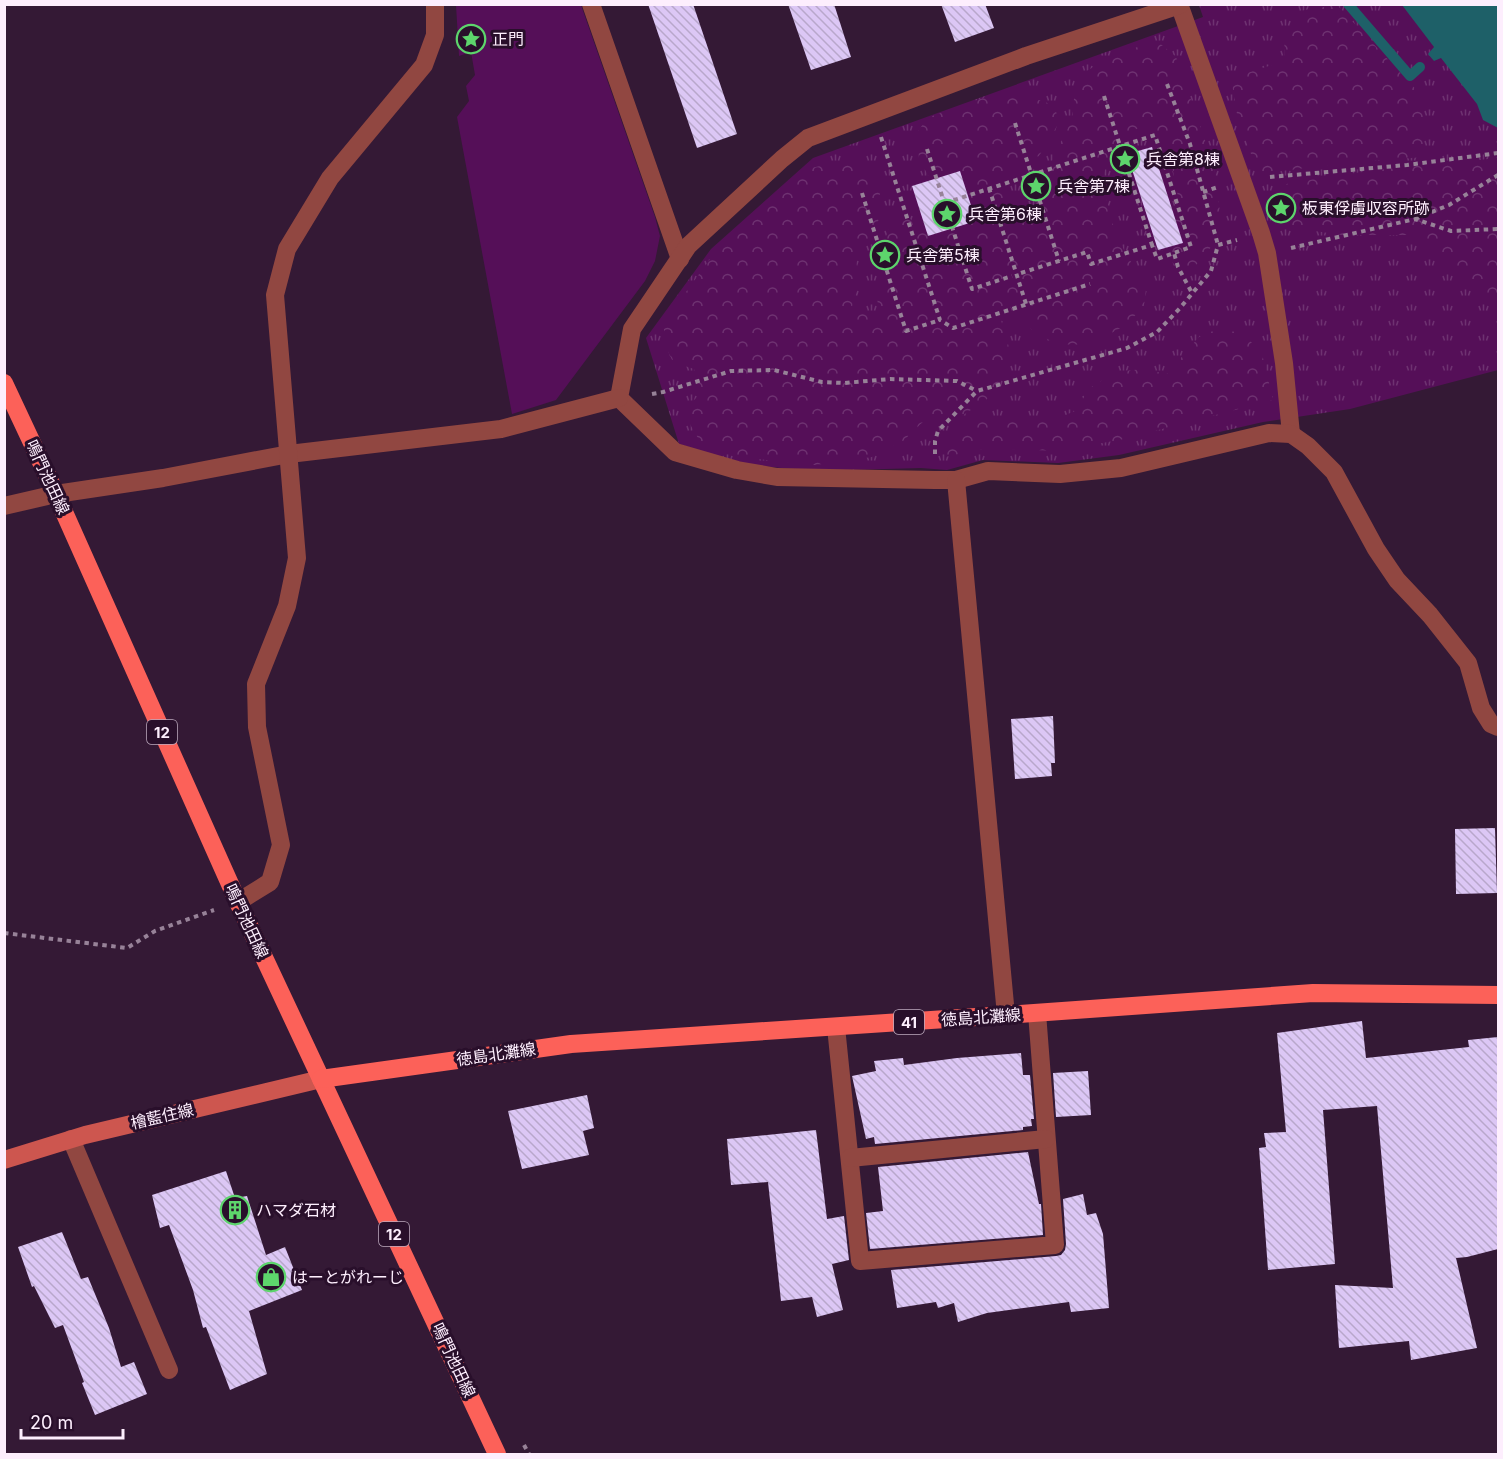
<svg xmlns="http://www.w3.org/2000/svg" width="1503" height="1459" font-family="Inter,'Noto Sans JP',sans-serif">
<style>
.grass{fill:url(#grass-tufts)}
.forest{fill:url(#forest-crowns)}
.garden{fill:#550f58}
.water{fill:#1e6068}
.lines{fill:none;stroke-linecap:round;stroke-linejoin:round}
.stream{stroke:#1e6068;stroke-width:10}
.building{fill:url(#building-back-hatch)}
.path{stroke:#978298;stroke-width:4;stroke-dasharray:4.5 4.5;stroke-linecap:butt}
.street{stroke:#914741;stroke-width:18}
.secondary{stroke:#cd564f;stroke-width:18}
.primary{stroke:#fc6159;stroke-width:18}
.labels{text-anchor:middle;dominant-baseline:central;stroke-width:6;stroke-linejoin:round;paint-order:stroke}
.shield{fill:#290f2b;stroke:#bdabbe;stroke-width:1.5}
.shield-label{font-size:15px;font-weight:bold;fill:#fdeefd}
.poi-label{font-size:16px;fill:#fdeefd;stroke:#290f2b;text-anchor:start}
.street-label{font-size:16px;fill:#fdeefd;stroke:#290f2b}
</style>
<defs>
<pattern id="grass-tufts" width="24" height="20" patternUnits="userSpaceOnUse" patternTransform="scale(1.5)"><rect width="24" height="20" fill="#550f58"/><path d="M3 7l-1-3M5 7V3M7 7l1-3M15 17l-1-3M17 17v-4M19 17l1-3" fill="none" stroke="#6e3271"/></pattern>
<pattern id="forest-crowns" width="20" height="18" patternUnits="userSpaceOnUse" patternTransform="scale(1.5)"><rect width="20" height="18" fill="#550f58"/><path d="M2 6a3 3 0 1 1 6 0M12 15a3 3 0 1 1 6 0" fill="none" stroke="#6e3271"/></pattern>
<pattern id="building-back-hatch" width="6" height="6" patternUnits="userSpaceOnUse" patternTransform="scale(1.5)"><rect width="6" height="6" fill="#dcc7f5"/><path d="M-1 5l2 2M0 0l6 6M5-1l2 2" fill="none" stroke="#b8a7cb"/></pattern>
</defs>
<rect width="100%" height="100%" fill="#341935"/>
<polygon class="grass" points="1199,5 1498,5 1498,370 1350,409 1263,422 1119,455 1058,463 983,460 947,470 921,468 811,471 743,464 679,444 646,338 711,249 813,158 1203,17"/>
<g class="forest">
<polygon points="1337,5 1423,97 1424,157 1345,163 1258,174 1237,114 1231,78 1285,61 1284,34 1304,10"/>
<polygon points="1157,41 1176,57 1214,166 1222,228 1205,257 1191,269 1179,269 1164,254 1157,240 1168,213 1179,202 1172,166 1158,135 1141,127 1121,136 1113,146 1102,179 1111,220 1127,257 1138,270 1146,289 1144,306 1126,325 1095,342 1073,345 1054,343 1031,329 1006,302 1001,320 1010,351 1008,370 987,399 962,416 928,417 903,441 872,457 815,465 747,458 702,445 691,426 687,407 701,393 694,369 673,362 664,343 664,322 716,251 811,168 843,161 861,163 879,187 882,212 872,235 856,256 858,281 852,307 879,321 877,294 891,264 886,237 891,220 906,214 919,229 949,223 967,207 970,191 963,179 944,181 929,177 919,159 917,133 927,118 1011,88 1020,91 1025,99 1039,100 1053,105 1060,121 1039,156 1015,165 1005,190 1009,211 1032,214 1046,190 1054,155 1072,120 1076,78 1112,55"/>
<path d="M1498,157V311L1410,235H1342L1281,226C1273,217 1265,200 1276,190C1286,181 1303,181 1315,179C1373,169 1431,165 1488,159Z"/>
<polygon points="1220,328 1246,335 1263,358 1273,400 1124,439 1059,451 987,448 945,457 949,435 964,424 984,420 1056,419 1075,411 1090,388 1115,372 1143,369 1167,374 1199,337"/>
</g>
<polygon class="garden" points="456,5 581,5 655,217 660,236 655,261 645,281 556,400 512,414 457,117 469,101 466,86 475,75 471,52 459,56"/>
<polygon class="water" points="1402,5 1498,5 1498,128 1483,120 1477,104 1441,58 1434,61 1428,54 1434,47"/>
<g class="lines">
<polyline class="stream" points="1348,4 1410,76 1420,67"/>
</g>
<g class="building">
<polygon points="648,4 693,4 737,134 697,148"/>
<polygon points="788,4 834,4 851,57 811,70"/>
<polygon points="941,4 985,4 994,28 955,42"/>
<polygon points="1152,147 1183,243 1158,250 1127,154"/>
<polygon points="960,171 976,221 928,236 912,186"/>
<polygon points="1053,716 1055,763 1051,763 1052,776 1015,779 1011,719"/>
<polygon points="1495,828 1497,893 1456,894 1455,829"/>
<polygon points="1362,1021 1366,1058 1469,1047 1468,1040 1498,1037 1498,1249 1467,1257 1456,1258 1477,1348 1411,1360 1409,1341 1339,1348 1335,1285 1393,1288 1377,1106 1323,1110 1335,1264 1268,1270 1259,1148 1266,1147 1264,1133 1286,1132 1277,1033"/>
<polygon points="1021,1053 1023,1075 1030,1075 1034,1119 1031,1119 1032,1126 1023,1127 1023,1130 875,1144 874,1137 866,1139 852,1076 876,1071 874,1061 903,1058 904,1065 957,1058"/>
<polygon points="1088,1071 1091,1115 1056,1117 1053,1073"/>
<polygon points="587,1095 594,1128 583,1131 589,1155 522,1169 508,1111"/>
<polygon points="816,1130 827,1219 844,1216 849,1260 832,1264 843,1310 817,1317 812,1297 781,1301 768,1182 731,1185 727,1139"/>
<polygon points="1028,1152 1039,1204 1041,1204 1043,1235 870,1249 866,1213 883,1211 878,1167"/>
<polygon points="226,1171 235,1198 247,1196 266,1255 285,1247 302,1290 249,1311 267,1374 230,1390 206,1327 203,1328 193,1290 169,1225 160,1228 152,1195"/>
<polygon points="1083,1194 1087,1215 1096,1213 1103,1234 1109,1308 1071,1312 1069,1302 987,1313 958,1322 954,1303 938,1308 936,1302 897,1308 891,1270 1056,1256 1061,1255 1065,1250 1066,1244 1063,1199"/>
<polygon points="62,1232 81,1279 88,1277 109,1328 121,1367 134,1362 147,1394 95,1415 82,1383 84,1382 63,1325 55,1328 34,1286 32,1287 18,1247"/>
</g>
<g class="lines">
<g class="path">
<polyline points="1167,84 1190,144 1218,245"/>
<polyline points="1104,96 1152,245"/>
<polyline points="1015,123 1059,261"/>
<polyline points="881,137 940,320 953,328 1090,284"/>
<polyline points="927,149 972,289 1012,276"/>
<polyline points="1270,177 1407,165 1498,153"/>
<polyline points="989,188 1026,304"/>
<polyline points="1203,192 1218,187"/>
<polyline points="862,193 906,331 940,320"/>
<polyline points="945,203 1155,135 1191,247 1174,253"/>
<polyline points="1415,219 1449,205 1498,175"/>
<polyline points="1291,248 1415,219 1451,231 1498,229"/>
<polyline points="1021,273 1087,252 1091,264 1152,245 1157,259 1174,253 1178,267 1192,293"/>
<polyline points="652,394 663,392 731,371 774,370 822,382 844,383 890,379 957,381 977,391"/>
<polyline points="935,454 935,441 938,431 977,391 1127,348 1157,332 1180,308 1211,271 1218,245 1237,240"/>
<polyline points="4,933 127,948 155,931 214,910"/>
<polyline points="524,1445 529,1454"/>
</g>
<g class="street">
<polyline points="591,4 680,259"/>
<polyline points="1179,4 1261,233 1267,253 1284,363 1291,434"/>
<polyline points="1180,5 1026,56 808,138 782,159 688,246 632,329 619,398 675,452 737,470 777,477 935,480 956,480 988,471 1060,474 1121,468 1269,433 1291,434 1308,446 1334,472 1376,549 1397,580 1430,615 1468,663 1481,708 1491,724 1498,727"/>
<polyline points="956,480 1006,1015"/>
<polyline points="4,506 56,494 163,478 289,454 501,429 619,398"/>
<polyline points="238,902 270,882 281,845 257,727 256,684 287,606 297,558 275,295 287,249 330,178 424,65 435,35 435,4"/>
<polyline points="836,1027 860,1261 1055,1245 1037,1013"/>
<polyline points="71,1139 169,1370"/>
<polyline points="850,1158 1046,1139"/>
</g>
<polyline class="secondary" points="4,1160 85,1135 321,1079"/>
<g class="primary">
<polyline points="4,383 56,494 238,902 497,1454"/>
<polyline points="321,1079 571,1044 1006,1015 1313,993 1498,995"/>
</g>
</g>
<defs>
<g id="sight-ring" transform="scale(1.5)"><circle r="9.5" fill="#290f2b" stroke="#5dd56c" stroke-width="1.5"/><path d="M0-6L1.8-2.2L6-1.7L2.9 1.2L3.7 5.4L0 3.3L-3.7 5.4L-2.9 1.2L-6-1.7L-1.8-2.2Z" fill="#5dd56c"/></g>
<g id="building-ring" transform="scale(1.5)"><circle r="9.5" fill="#290f2b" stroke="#5dd56c" stroke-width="1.5"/><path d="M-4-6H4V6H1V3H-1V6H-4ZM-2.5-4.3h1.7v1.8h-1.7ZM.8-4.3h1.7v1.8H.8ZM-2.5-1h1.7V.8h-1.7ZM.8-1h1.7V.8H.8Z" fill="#5dd56c"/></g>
<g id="shop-ring" transform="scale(1.5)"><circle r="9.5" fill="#290f2b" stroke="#5dd56c" stroke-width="1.5"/><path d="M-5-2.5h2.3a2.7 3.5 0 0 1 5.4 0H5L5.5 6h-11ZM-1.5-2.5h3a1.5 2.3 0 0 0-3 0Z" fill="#5dd56c"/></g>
</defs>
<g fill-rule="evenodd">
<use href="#sight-ring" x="471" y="39"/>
<use href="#sight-ring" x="1125" y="159"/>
<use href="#sight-ring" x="1036" y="186"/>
<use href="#sight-ring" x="1281" y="208"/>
<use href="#sight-ring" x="947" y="214"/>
<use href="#sight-ring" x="885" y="255"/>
<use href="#building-ring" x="235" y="1210"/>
<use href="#shop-ring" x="271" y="1277"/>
</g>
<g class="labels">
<g class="shield">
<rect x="147" y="720" width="30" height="24" rx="4.5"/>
<rect x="894" y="1010" width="30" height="24" rx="4.5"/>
<rect x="379" y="1222" width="30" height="24" rx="4.5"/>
</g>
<g class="shield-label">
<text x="162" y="732">12</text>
<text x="909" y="1022">41</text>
<text x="394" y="1234">12</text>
</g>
<g class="poi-label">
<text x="492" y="39">正門</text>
<text x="1146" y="159">兵舎第8棟</text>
<text x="1057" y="186">兵舎第7棟</text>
<text x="1302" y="208">板東俘虜収容所跡</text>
<text x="968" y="214">兵舎第6棟</text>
<text x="906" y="255">兵舎第5棟</text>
<text x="256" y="1210">ハマダ石材</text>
<text x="292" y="1277">はーとがれーじ</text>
</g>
<g class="street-label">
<text transform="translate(48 477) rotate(65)">鳴門池田線</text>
<text transform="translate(247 921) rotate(65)">鳴門池田線</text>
<text transform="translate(981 1017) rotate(-4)">徳島北灘線</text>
<text transform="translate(496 1054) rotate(-8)">徳島北灘線</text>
<text transform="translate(162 1116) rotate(-13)">檜藍住線</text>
<text transform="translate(454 1360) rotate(65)">鳴門池田線</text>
</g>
</g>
<rect width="1503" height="1459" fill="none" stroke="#fdeefd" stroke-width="12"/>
<path d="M21 1429v9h102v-9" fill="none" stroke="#fdeefd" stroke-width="3"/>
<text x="30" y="1429" font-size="18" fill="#fdeefd" stroke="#290f2b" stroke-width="4.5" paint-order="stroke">20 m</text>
</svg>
